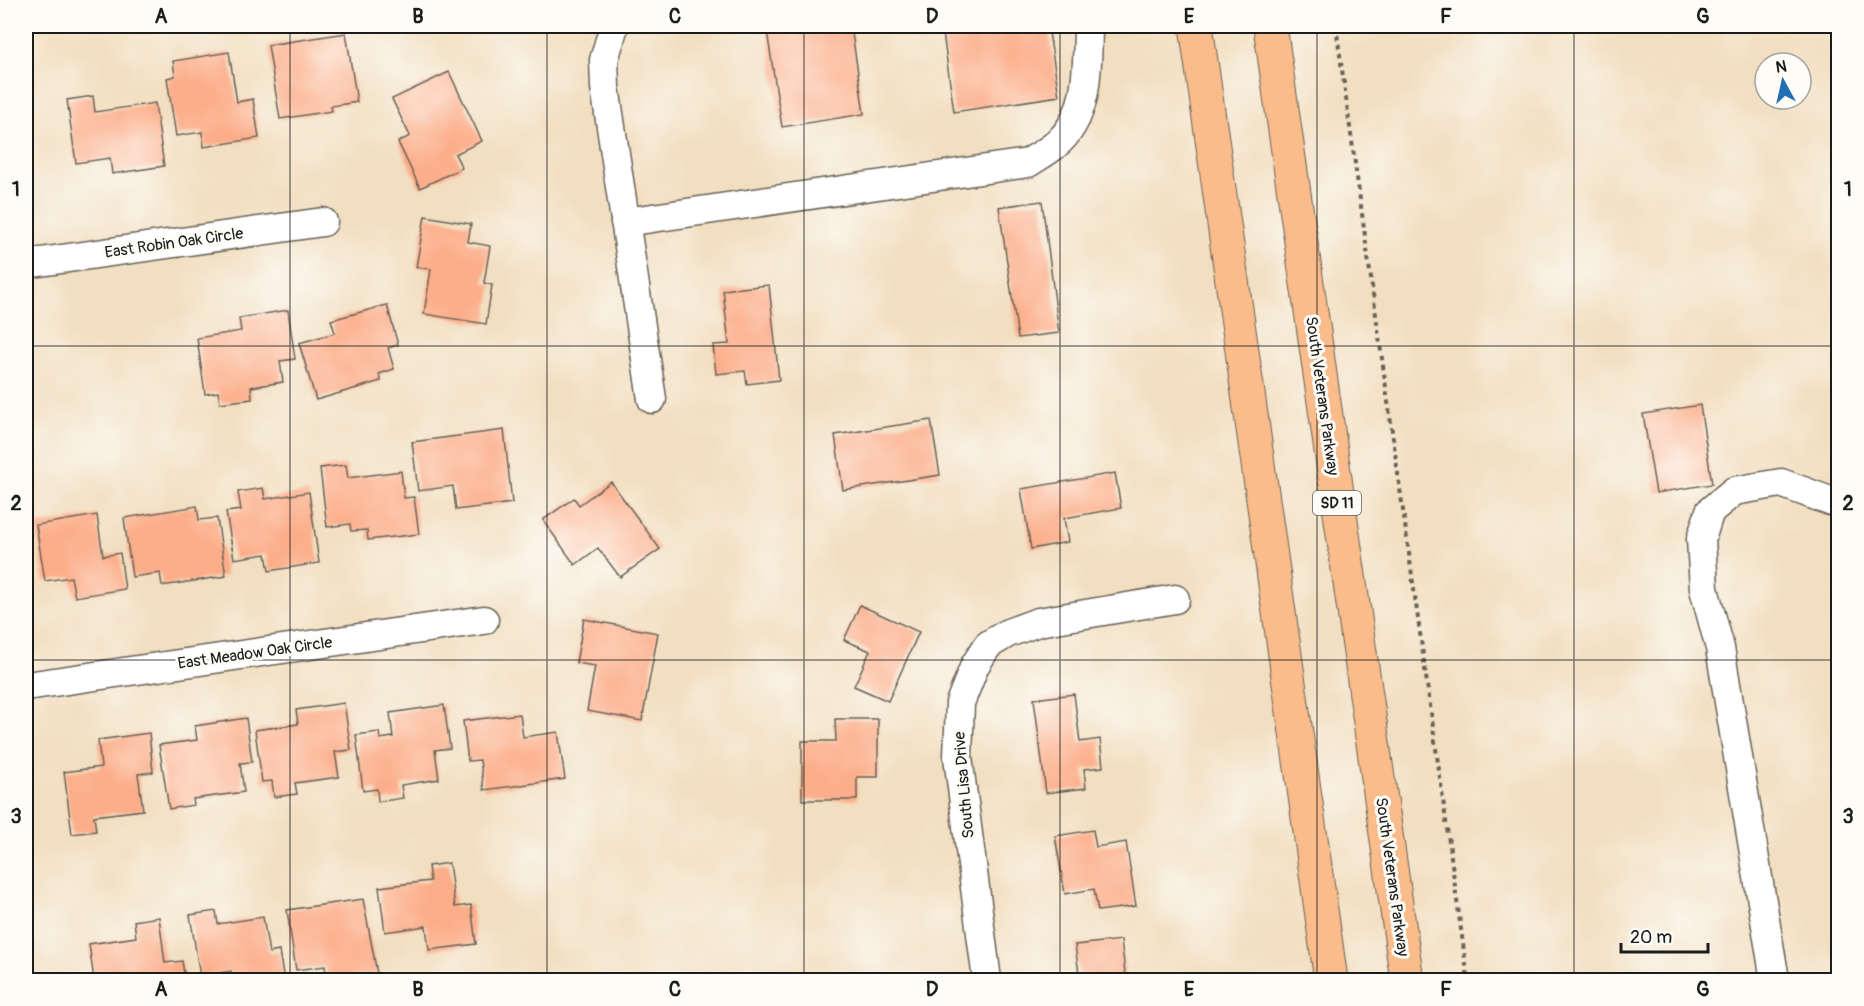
<svg xmlns="http://www.w3.org/2000/svg" width="1864" height="1006" font-family="Pangolin,sans-serif">
<style>
.building{fill:#fcad89}
.lines{fill:none;stroke-linecap:round;stroke-linejoin:round}
.minor-casing{stroke:#676055;stroke-width:31}
.highway-casing{stroke:#676055;stroke-width:35}
.path{stroke:#676055;stroke-width:4;stroke-dasharray:4.5 4.5;stroke-linecap:butt}
.minor{stroke:#fff;stroke-width:28}
.highway{stroke:#fabc8b;stroke-width:33}
.grid{fill:none;stroke:#1c1c1c;stroke-width:1.5;stroke-opacity:0.55}
.labels{text-anchor:middle;dominant-baseline:central;stroke-width:6;stroke-linejoin:round;paint-order:stroke}
.shield{fill:#fdfcf7;stroke:#605f5e;stroke-width:1.5}
.shield-label{font-size:15px;font-weight:bold;fill:#1c1c1c}
.street-label{font-size:16px;fill:#1c1c1c;stroke:#fdfcf7}
.neatline{fill:none;stroke:#1c1c1c;stroke-width:2}
.grid-label{font-size:20px;text-anchor:middle;font-weight:bold;fill:#1c1c1c}
</style>
<rect width="100%" height="100%" fill="#fdfcf7"/>
<filter id="ink" filterUnits="userSpaceOnUse"><feTurbulence type="fractalNoise" baseFrequency=".0167" numOctaves="2"/><feDisplacementMap in="SourceGraphic" scale="12" xChannelSelector="R" yChannelSelector="G"/><feConvolveMatrix kernelMatrix="1 2 1 2 8 2 1 2 1" color-interpolation-filters="sRGB"/></filter>
<filter id="wash" filterUnits="userSpaceOnUse"><feTurbulence type="fractalNoise" baseFrequency=".008" numOctaves="4" result="noise"/><feDisplacementMap in="SourceGraphic" scale="24" xChannelSelector="R" yChannelSelector="G"/><feGaussianBlur stdDeviation="1.35" result="paint"/><feColorMatrix in="noise" values="0 0 0 0 0 0 0 0 0 0 0 0 0 0 0 0 0 1.4 0 .05"/><feComposite in="paint" operator="in"/></filter>
<g filter="url(#wash)">
<rect width="100%" height="100%" fill="#f2dec0"/>
<g id="blocks">
<g class="building">
<polygon points="804,26 851,26 864,114 782,127 767,31"/>
<polygon points="993,26 1048,26 1059,96 954,112 943,33"/>
<polygon points="346,33 357,102 331,106 332,111 280,119 268,45"/>
<polygon points="229,52 237,102 253,99 259,138 204,147 202,132 176,136 167,78 175,76 173,61"/>
<polygon points="449,72 482,141 455,154 462,168 420,188 398,142 410,136 392,99"/>
<polygon points="93,96 95,112 155,103 164,166 112,174 110,158 76,163 67,100"/>
<polygon points="1042,201 1059,333 1018,338 999,207"/>
<polygon points="425,216 471,224 468,242 490,246 484,283 492,285 486,324 424,314 431,269 416,267"/>
<polygon points="769,285 779,380 747,384 745,371 716,374 713,345 729,344 723,290"/>
<polygon points="387,305 398,345 388,348 394,369 379,374 381,381 316,400 299,343 335,333 331,320"/>
<polygon points="288,310 295,359 280,361 283,382 251,387 252,399 220,403 218,392 205,394 197,338 241,331 239,318"/>
<polygon points="1700,405 1712,484 1656,493 1643,414"/>
<polygon points="931,420 940,475 843,490 835,435"/>
<polygon points="504,430 512,503 456,510 453,486 418,491 412,442"/>
<polygon points="346,465 348,478 401,471 404,498 414,497 419,534 368,540 367,530 351,531 350,524 327,527 320,468"/>
<polygon points="1115,473 1121,508 1064,518 1068,542 1031,549 1021,489"/>
<polygon points="611,482 660,549 620,577 598,548 575,565 543,520 574,498 579,505"/>
<polygon points="263,488 265,499 309,492 319,563 269,571 266,554 234,559 226,512 241,510 238,492"/>
<polygon points="197,506 199,520 217,518 226,576 162,586 160,573 132,577 124,518"/>
<polygon points="97,515 103,556 120,553 125,589 75,597 71,577 45,581 36,525"/>
<polygon points="860,605 919,632 888,701 854,686 870,651 844,640"/>
<polygon points="1838,608 1838,628 1837,628 1835,609"/>
<polygon points="584,619 658,633 642,721 587,711 595,666 576,663"/>
<polygon points="1074,694 1080,742 1100,739 1103,767 1084,769 1086,788 1046,793 1034,699"/>
<polygon points="344,703 351,750 335,752 339,777 295,783 297,794 274,797 272,781 262,782 255,730 298,724 296,710"/>
<polygon points="444,705 450,748 435,750 439,779 401,785 403,798 378,802 377,789 363,791 356,735 379,732 380,739 393,737 390,713"/>
<polygon points="520,714 523,737 558,732 565,779 484,790 480,760 468,761 463,721"/>
<polygon points="246,718 252,762 240,763 244,792 193,799 194,805 169,809 159,745 197,740 195,726"/>
<polygon points="835,719 878,719 878,777 857,777 857,800 802,800 802,741 836,741"/>
<polygon points="149,733 153,772 138,774 143,810 94,816 96,831 72,834 64,772 101,767 98,740"/>
<polygon points="1093,830 1096,847 1126,842 1136,906 1098,911 1094,889 1065,894 1055,836"/>
<polygon points="449,863 455,907 471,905 476,944 429,950 426,926 385,932 379,887 430,881 428,866"/>
<polygon points="363,899 377,973 327,980 325,966 296,970 287,910"/>
<polygon points="216,911 218,924 263,917 269,953 279,951 284,980 232,980 231,971 200,976 190,915"/>
<polygon points="159,917 165,963 182,961 185,980 94,980 89,944 136,937 134,921"/>
<polygon points="1121,940 1126,980 1080,980 1075,945"/>
</g>
</g>
</g>
<g filter="url(#ink)">
<use href="#blocks" fill-opacity="0" stroke="#676055" stroke-width="1.5"/>
<g class="lines">
<g class="minor-casing">
<g id="minor">
<polyline points="614,26 604,60 605,87 652,399"/>
<path d="M625,222L1028,163C1037,157 1047,152 1055,145C1090,117 1087,66 1088,26"/>
<polyline points="26,264 323,222"/>
<polyline points="26,686 484,620"/>
<polyline points="987,980 958,757 960,703 975,665 988,645 1008,633 1038,622 1175,599"/>
<polyline points="1775,980 1720,648 1704,589 1701,539 1710,511 1734,491 1781,483 1838,504"/>
</g>
</g>
<g class="highway-casing">
<g id="highway">
<polyline points="1196,26 1331,980"/>
<polyline points="1270,26 1407,980"/>
</g>
</g>
<polyline class="path" points="1336,26 1468,980"/>
<use href="#minor" class="minor"/>
<use href="#highway" class="highway"/>
</g>
</g>
<path class="grid" d="M290,26V980M547,26V980M804,26V980M1060,26V980M1317,26V980M1574,26V980M26,346H1838M26,660H1838"/>
<g class="labels">
<rect class="shield" x="1313" y="491" width="48" height="24" rx="4.5"/>
<g class="shield-label">
<text x="1337" y="503">SD 11</text>
</g>
<g class="street-label">
<text transform="translate(174 243) rotate(-8)">East Robin Oak Circle</text>
<text transform="translate(1322 396) rotate(82)">South Veterans Parkway</text>
<text transform="translate(255 653) rotate(-8)">East Meadow Oak Circle</text>
<text transform="translate(964 785) rotate(-95)">South Lisa Drive</text>
<text transform="translate(1392 877) rotate(82)">South Veterans Parkway</text>
</g>
</g>
<rect width="1864" height="1006" fill="none" stroke="#fdfcf7" stroke-width="66"/>
<g transform="translate(1783 81) rotate(352)"><circle r="28" fill="#fdfcf7" stroke="#a3a29f" stroke-width="1.5"/>
<path d="M0-4.5L10 22L0 15L-10 22Z" fill="#1f6fb2"/>
<text y="-9" font-size="16" font-weight="bold" text-anchor="middle" fill="#1c1c1c">N</text>
</g>
<path d="M1621 943v9h87v-9" fill="none" stroke="#1c1c1c" stroke-width="3"/>
<text x="1630" y="943" font-size="18" fill="#1c1c1c" stroke="#fdfcf7" stroke-width="4.5" paint-order="stroke">20 m</text>
<rect x="33" y="33" width="1798" height="940" class="neatline"/>
<g class="grid-label">
<text x="161" y="23">A</text>
<text x="418" y="23">B</text>
<text x="675" y="23">C</text>
<text x="932" y="23">D</text>
<text x="1189" y="23">E</text>
<text x="1446" y="23">F</text>
<text x="1703" y="23">G</text>
<text x="16" y="196">1</text>
<text x="1848" y="196">1</text>
<text x="16" y="510">2</text>
<text x="1848" y="510">2</text>
<text x="16" y="823">3</text>
<text x="1848" y="823">3</text>
<text x="161" y="996">A</text>
<text x="418" y="996">B</text>
<text x="675" y="996">C</text>
<text x="932" y="996">D</text>
<text x="1189" y="996">E</text>
<text x="1446" y="996">F</text>
<text x="1703" y="996">G</text>
</g>
</svg>
